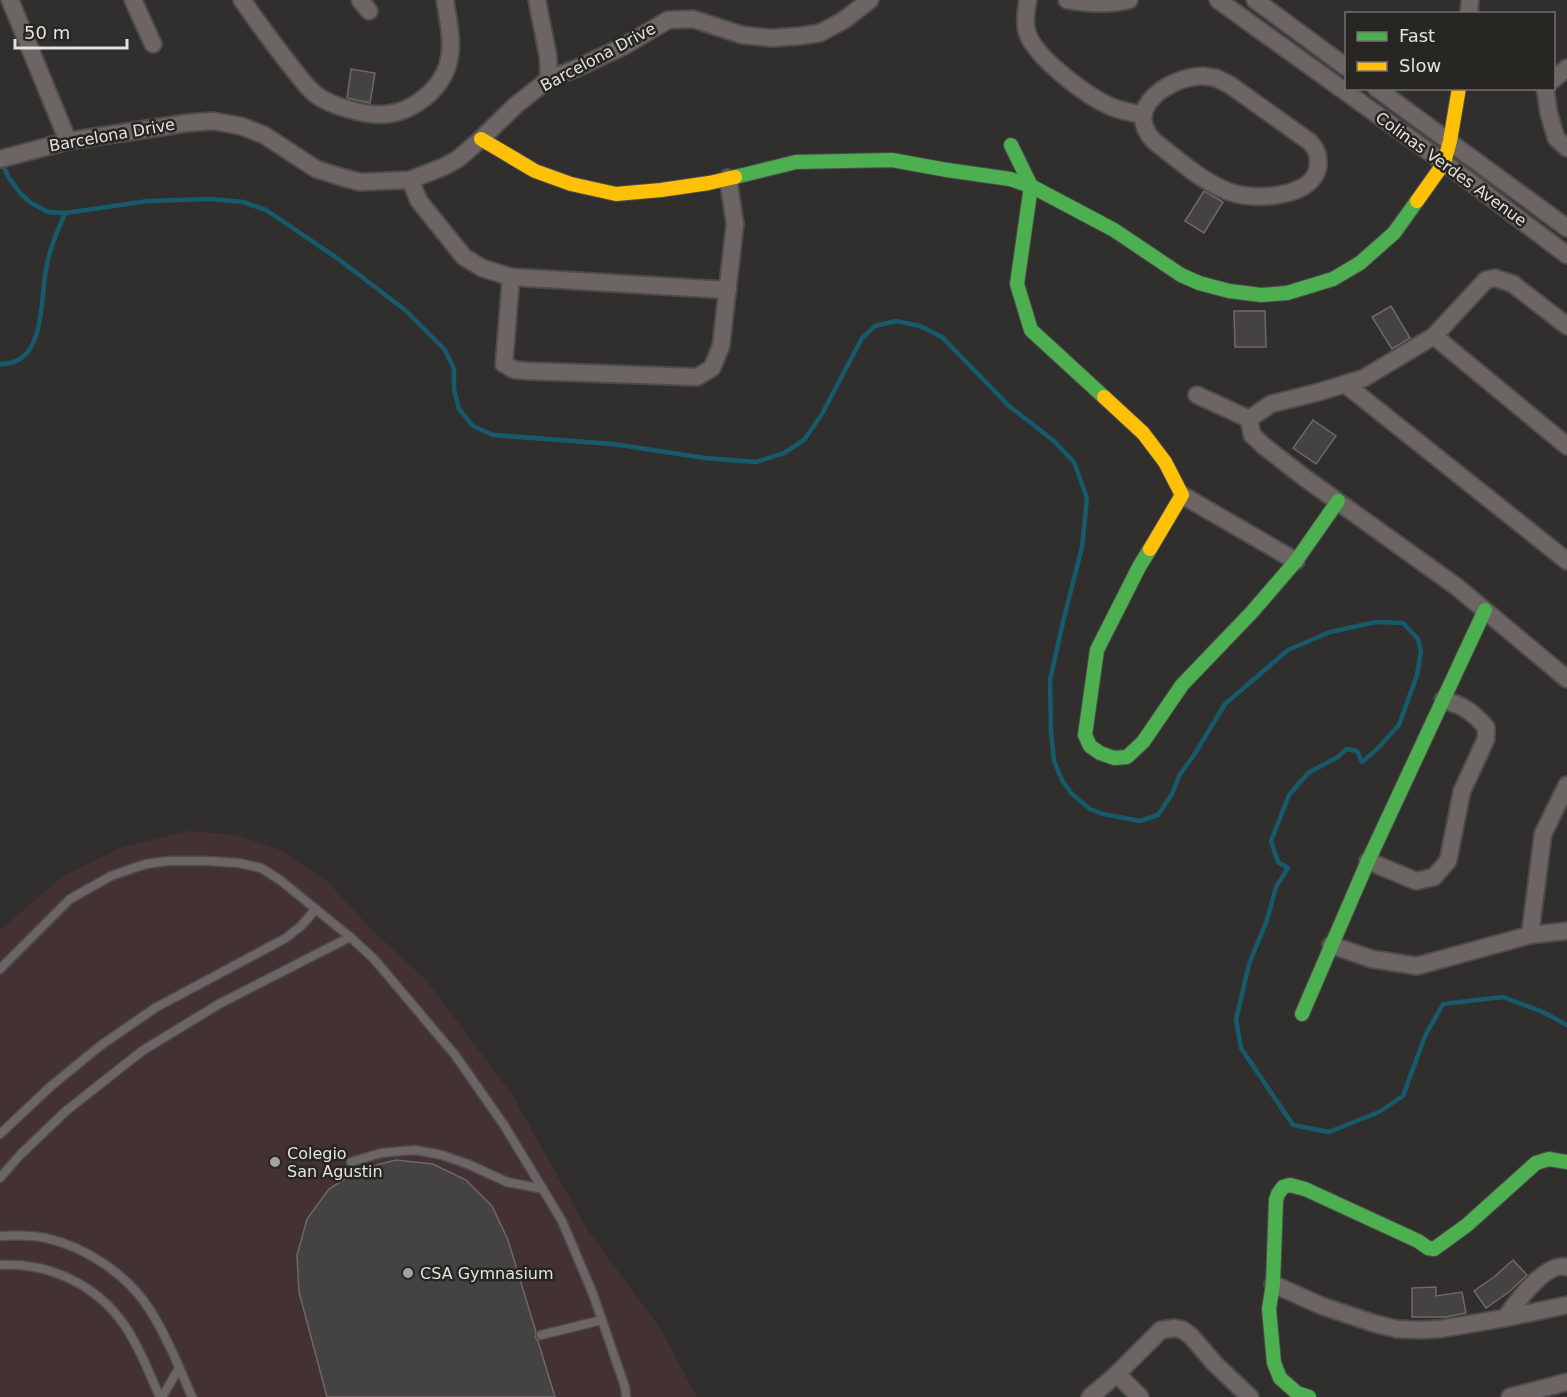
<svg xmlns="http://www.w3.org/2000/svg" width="1567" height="1397" font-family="'DejaVu Sans',sans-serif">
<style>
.education{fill:#433134}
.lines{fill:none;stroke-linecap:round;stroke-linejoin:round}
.stream{stroke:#175a6b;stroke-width:4.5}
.building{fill:#454342;stroke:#6c6968;stroke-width:1.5}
.lane-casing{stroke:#4d4c4a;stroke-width:11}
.street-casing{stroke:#4d4c4a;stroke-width:20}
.fast-casing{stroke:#4d4c4a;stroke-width:16}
.slow-casing{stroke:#4d4c4a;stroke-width:16}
.lane{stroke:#6d6563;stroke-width:8}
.street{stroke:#6d6563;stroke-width:16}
.fast{stroke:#4caf50;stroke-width:14}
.slow{stroke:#ffc107;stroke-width:14}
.poi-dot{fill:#a5a3a1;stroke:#282622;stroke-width:2}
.labels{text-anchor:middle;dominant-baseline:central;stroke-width:5;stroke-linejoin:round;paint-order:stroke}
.street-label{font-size:16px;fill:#e3e2df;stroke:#282622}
.poi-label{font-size:16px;fill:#e3e2df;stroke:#282622;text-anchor:start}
</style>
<rect width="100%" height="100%" fill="#312f2d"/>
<polygon class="education" points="188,831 236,835 281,850 328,882 373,931 427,981 513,1096 587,1229 660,1328 697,1397 0,1397 0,930 63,876 123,847"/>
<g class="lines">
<g class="stream">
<polyline points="1,161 9,178 21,194 31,203 48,212 65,213 148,201 211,199 243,202 266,210 337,258 405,310 445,350 454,369 454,389 459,409 473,426 493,435 613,444 705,458 756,462 784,453 804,440 822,414 862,338 875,326 896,321 920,326 942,337 1009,406 1054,441 1074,462 1087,498 1082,547 1063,622 1050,680 1051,732 1054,761 1062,780 1072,794 1090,809 1103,814 1140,821 1158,815 1172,794 1179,776 1194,755 1225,704 1288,650 1330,632 1376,622 1403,623 1418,639 1421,652 1417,675 1399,725 1376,750 1362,762 1357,751 1346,749 1338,757 1308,773 1289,795 1271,841 1278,862 1288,868 1276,887 1267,920 1249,964 1236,1020 1241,1048 1293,1125 1329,1132 1379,1112 1403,1096 1425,1036 1443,1004 1503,997 1543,1012 1567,1025"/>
<path d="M0,364C6,364 13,363 18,360C44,347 41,295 46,270C49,250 57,232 65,213"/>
</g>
</g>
<g class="building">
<polygon points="351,69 375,73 370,103 347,98"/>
<polygon points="1204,191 1223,202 1204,233 1185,221"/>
<polygon points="1391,306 1410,338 1392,349 1372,317"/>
<polygon points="1234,311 1265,311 1266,347 1235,347"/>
<polygon points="1313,420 1336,436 1316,464 1293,448"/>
<polygon points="396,1160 433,1164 466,1180 492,1206 508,1240 536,1332 535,1337 538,1341 555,1397 327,1397 299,1292 297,1255 307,1219 329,1189 360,1169"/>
<polygon points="1513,1260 1527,1275 1509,1292 1486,1308 1474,1291 1494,1277"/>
<polygon points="1436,1287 1436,1296 1462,1292 1466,1313 1446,1317 1412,1317 1412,1288"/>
</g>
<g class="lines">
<g class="lane-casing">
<g id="lane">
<polyline points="0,969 70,899 111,876 128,870 146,864 167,861 207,861 239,863 261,868 280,880 350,937 374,959 455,1055 504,1125 562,1221 593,1294 625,1387 626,1397"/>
<polyline points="0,1134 50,1087 100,1046 155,1008 286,938 301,926 316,909"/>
<polyline points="351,1162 381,1153 415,1150 442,1155 470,1165 507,1182 543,1189"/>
<polyline points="0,1178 20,1155 66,1111 142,1051 219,1004 350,937"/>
<path d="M0,1236C16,1235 31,1235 46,1238C86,1247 128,1275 150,1310C167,1337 179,1367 192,1397"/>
<path d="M0,1265C49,1262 97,1285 125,1326C140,1348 149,1373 160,1397"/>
<polyline points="541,1335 602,1320"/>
<polyline points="162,1397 179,1368"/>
</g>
</g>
<g class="street-casing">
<g id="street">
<polyline points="10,0 68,141"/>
<polyline points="133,0 153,44"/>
<path d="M242,0C259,24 275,47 294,70C300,78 307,87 315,94C330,106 369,117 388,114C414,111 441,89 448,64C454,44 448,20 445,0"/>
<polyline points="360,0 369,11"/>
<polyline points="537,0 548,56 549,79"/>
<path d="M1028,0C1026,10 1024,22 1027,32C1035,58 1088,97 1112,107C1122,111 1133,113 1143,115"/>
<path d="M1067,0C1088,4 1108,5 1129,0"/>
<polyline points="1218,0 1464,177 1567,255"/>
<polyline points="1255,0 1346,67"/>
<polyline points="1469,14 1470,0"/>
<path d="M1203,76L1216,78L1230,85L1310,142C1317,150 1319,156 1318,167C1313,198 1253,201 1230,192C1202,182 1177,159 1154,141C1121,107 1172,76 1203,76Z"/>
<polyline points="1554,79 1567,68"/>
<polyline points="1376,88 1567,228"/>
<polyline points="1545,88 1549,114 1556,138 1567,148"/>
<polyline points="0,159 68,141 187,123 213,121 241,126 264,135 316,169 341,177 360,182 410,180 443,167 458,159 481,139 516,105 549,79 575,69 624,46 668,20 693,19 742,35 772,38 800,36 820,33 844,20 870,0"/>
<polyline points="410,180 419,201 464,257 482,268 511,277 728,290"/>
<polyline points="511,277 504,364 515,370 528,371 697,377 712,368 721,346 735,224 728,178"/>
<polyline points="1434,336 1567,446"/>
<polyline points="1345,384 1567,561"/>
<polyline points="1197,395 1249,419 1271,404 1319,392 1364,378 1434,336 1486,280 1495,278 1513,284 1567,326"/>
<polyline points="1249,419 1252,435 1265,447 1305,478 1457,587 1567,679"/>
<polyline points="1182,495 1296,561"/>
<path d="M1368,861L1416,881L1434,877L1448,861L1462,791L1486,739V727C1471,711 1465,706 1443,700"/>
<polyline points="1530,935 1543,834 1567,785"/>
<polyline points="1331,945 1372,959 1417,966 1530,935 1567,931"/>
<path d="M1273,1284L1322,1306L1376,1324L1397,1329L1420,1330L1440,1329L1505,1318C1516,1303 1546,1261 1567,1267"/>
<polyline points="1505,1318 1567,1305"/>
<polyline points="1117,1374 1140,1397"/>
<polyline points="1090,1397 1117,1374 1161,1330 1175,1328 1183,1330 1191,1336 1215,1364 1250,1397"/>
<polyline points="1510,1397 1567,1382"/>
</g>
</g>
<g class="fast-casing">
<g id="fast">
<polyline points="1011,145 1031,186 1114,230 1181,275 1199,283 1229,291 1261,295 1287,293 1333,279 1360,263 1394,233 1417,201"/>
<polyline points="735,177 796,162 892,160 947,170 1010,179 1031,186 1017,284 1031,330 1104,397"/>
<polyline points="1150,549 1139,567 1097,650 1085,735 1090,746 1100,753 1114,758 1127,757 1143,742 1182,685 1252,612 1296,561 1338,501"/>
<polyline points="1302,1014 1368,861 1485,610"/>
<polyline points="1309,1397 1297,1393 1280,1378 1274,1363 1269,1309 1273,1284 1276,1200 1278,1194 1283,1187 1290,1185 1305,1189 1418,1241 1428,1248 1434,1249 1467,1225 1536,1163 1549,1159 1567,1162"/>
</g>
</g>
<g class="slow-casing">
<g id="slow">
<polyline points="481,139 535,171 571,184 616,194 661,190 709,183 735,177"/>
<polyline points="1417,201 1444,163 1450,141 1459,88"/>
<polyline points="1104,397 1143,433 1165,462 1182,495 1150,549"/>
</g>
</g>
<use href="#lane" class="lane"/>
<use href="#street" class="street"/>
<use href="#fast" class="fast"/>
<use href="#slow" class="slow"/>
</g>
<g class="poi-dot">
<circle cx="275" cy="1162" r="6"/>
<circle cx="408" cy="1273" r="6"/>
</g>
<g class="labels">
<g class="street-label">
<text transform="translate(598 57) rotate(-28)">Barcelona Drive</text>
<text transform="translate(112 135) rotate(-10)">Barcelona Drive</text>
<text transform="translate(1451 169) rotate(36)">Colinas Verdes Avenue</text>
</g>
<g class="poi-label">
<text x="287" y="1153">Colegio<tspan x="287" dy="18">San Agustin</tspan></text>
<text x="420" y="1273">CSA Gymnasium</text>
</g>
</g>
<rect x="1345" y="12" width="210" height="78" fill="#282622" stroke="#73716e" stroke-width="1.5"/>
<rect x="1357" y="32" width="30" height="9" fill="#4caf50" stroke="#73716e" stroke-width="1.5"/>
<text x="1399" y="42" font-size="18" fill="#e3e2df">Fast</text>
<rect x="1357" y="62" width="30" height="9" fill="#ffc107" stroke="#73716e" stroke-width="1.5"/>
<text x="1399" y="72" font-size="18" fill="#e3e2df">Slow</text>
<path d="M15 39v9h112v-9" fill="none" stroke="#e3e2df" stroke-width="3"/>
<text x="24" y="39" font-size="18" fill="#e3e2df" stroke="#282622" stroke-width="4.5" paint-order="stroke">50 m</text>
</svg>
